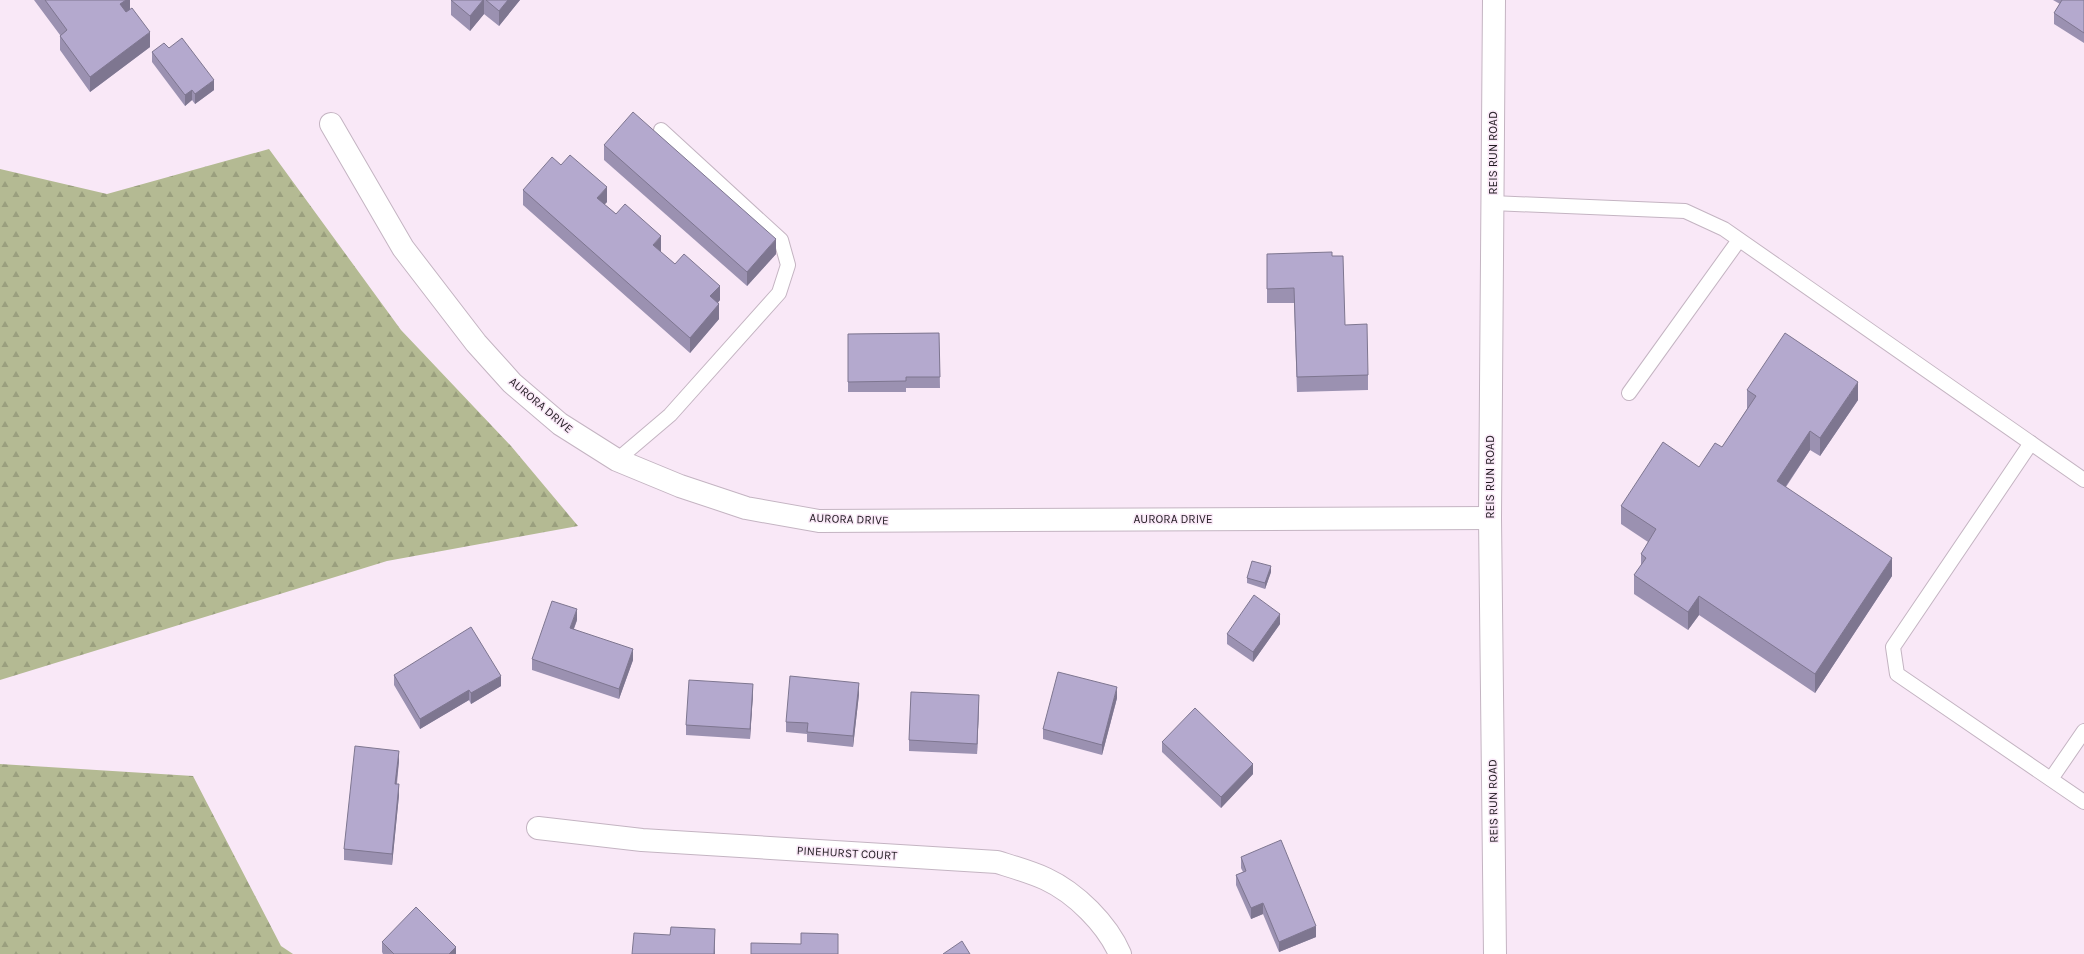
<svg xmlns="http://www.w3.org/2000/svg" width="2084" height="954" font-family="Karla,sans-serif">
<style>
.forest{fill:url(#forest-firs)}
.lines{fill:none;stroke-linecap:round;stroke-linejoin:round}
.lane-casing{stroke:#c4b4c2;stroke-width:16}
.street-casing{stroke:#c4b4c2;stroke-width:24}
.primary-casing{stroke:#c4b4c2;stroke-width:24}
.lane{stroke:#fff;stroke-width:14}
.street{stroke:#fff;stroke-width:22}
.primary{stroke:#fff;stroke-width:22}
.wall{fill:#9b91b1}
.shaded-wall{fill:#7e7690}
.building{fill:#b4a9ce;stroke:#7e7690}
.labels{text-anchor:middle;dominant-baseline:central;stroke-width:3;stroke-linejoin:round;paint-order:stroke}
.street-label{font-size:12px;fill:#211b21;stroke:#f9e8f7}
</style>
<defs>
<pattern id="forest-firs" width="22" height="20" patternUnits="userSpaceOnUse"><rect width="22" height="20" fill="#b4ba93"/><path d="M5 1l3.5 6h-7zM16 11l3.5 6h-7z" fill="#9a9f7e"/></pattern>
</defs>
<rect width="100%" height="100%" fill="#f9e8f7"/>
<g class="forest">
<polygon points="269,149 401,330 511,446 578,526 387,561 0,680 0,169 107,194"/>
<polygon points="0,764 193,776 281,946 293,954 0,954"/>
</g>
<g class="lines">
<g class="lane-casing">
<g id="lane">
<polyline points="1492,203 1685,211 1724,229 2084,480"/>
<polyline points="1629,393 1739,240"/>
<polyline points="2031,443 1893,647 1897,674 2084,802"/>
<polyline points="617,460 670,415 779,293 788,265 781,240 661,130"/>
<polyline points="2051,779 2084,731"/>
</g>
</g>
<g class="street-casing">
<g id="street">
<polyline points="331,124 403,248 476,343 512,383 560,424 617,460 680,486 746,508 819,521 1490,518"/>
<path d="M538,828L642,840L997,862C1013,867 1031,872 1046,879C1076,893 1107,924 1120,954"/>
</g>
</g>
<g class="primary-casing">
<polyline id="primary" points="1494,0 1490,518 1495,954"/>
</g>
<use href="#lane" class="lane"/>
<use href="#street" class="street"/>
<use href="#primary" class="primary"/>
</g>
<g class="wall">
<polygon points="34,0 130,0 130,9 150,47 90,92 60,50 60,35"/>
<polygon points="451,0 520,0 499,26 484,14 470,31 451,15"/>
<polygon points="2053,0 2084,0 2084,43 2054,24 2054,13 2060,4"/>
<polygon points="169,48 214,90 195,104 192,100 185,106 152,62 152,52"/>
<polygon points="604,145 776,254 747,286 604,160"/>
<polygon points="561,165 607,202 604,204 661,251 660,252 720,300 718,303 719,319 690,353 523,205 523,190"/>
<polygon points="1267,254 1332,256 1345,325 1368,375 1368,390 1297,392 1294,303 1267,303"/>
<polygon points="939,333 940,388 906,388 906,392 848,392 848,334"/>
<polygon points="1747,390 1858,400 1820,456 1810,450 1786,487 1892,576 1815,693 1699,615 1688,630 1634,594 1634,575 1641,566 1641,554 1648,542 1621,524 1621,506 1699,467 1722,447 1747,409"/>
<polygon points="1271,572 1265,589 1247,583 1247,578"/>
<polygon points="577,620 574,629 633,660 619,699 532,670 532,659"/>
<polygon points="1280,624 1253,662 1227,644 1227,634"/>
<polygon points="394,675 501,686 471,704 469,700 420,729 394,685"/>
<polygon points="753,694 750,739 686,735 686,725"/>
<polygon points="859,694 853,747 807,742 807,734 786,732 786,722"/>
<polygon points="1117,698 1102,755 1043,739 1043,729"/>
<polygon points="979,705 977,754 909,751 909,740"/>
<polygon points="1162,742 1253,774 1221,808 1162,752"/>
<polygon points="399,761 397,784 399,795 392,865 344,860 344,849"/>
<polygon points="1241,857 1316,937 1279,952 1263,914 1251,919 1236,885 1236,875 1243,872 1241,868"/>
<polygon points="382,942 456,954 383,954 382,952"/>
</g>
<g class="shaded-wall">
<polygon points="126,0 130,0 130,12 120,19 120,4"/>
<polygon points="483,0 484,0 484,14 470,31 470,16"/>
<polygon points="508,0 520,0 499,26 499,11"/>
<polygon points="150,32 150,47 90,92 90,77"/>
<polygon points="214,80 214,90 195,104 195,94"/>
<polygon points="192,90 192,100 185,106 185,95"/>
<polygon points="607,187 607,202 597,213 597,198"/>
<polygon points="661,236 661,251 653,260 653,245"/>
<polygon points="776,239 776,254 747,286 747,272"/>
<polygon points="720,286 720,300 710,311 710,296"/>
<polygon points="719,304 719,319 690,353 690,338"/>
<polygon points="1858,382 1858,400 1820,456 1820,438"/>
<polygon points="1810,431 1810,450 1777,499 1777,481"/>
<polygon points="1892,558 1892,576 1815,693 1815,674"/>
<polygon points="1271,566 1271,572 1265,589 1265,583"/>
<polygon points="1699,596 1699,615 1688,630 1688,612"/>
<polygon points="577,609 577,620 570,638 570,628"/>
<polygon points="1280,614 1280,624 1253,662 1253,652"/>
<polygon points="633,649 633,660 619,699 619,689"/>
<polygon points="501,676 501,686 471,704 471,693"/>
<polygon points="859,683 859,694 853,747 853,736"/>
<polygon points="753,684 753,694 750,739 750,729"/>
<polygon points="1117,687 1117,698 1102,755 1102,745"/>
<polygon points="469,690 469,700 420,729 420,719"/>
<polygon points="979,695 979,705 977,754 977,744"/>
<polygon points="399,751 399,761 395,794 395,784"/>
<polygon points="1253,764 1253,774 1221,808 1221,797"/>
<polygon points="399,784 399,795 392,865 392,854"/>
<polygon points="1263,903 1263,914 1251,919 1251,908"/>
<polygon points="1316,926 1316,937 1279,952 1279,942"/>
<polygon points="715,929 715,954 714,954"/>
<polygon points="456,947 456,954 449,954"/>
</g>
<g class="building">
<polygon points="45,0 126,0 120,4 126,12 132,8 150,32 90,77 60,36 67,30"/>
<polygon points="451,0 483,0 470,16"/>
<polygon points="486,0 508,0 499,11"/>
<polygon points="2062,0 2084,0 2084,33 2054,13"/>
<polygon points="182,38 214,80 195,94 192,90 185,95 152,52 164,43 169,48"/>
<polygon points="633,112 776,239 747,272 604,145"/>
<polygon points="570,155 607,187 597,198 616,214 625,204 661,236 653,245 675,264 684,254 720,286 710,296 719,304 690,338 523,190 552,157 561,165"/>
<polygon points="1332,252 1332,256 1343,256 1345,325 1367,324 1368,375 1297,377 1294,288 1267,289 1267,254"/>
<polygon points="939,333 940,377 906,377 906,381 848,382 848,334"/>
<polygon points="1785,333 1858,382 1820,438 1810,431 1777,481 1892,558 1815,674 1699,596 1688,612 1634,575 1646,558 1641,554 1656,529 1621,506 1663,442 1699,467 1715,443 1722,447 1756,396 1747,390"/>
<polygon points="1252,561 1271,566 1265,583 1247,578"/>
<polygon points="1254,595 1280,614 1253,652 1227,634"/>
<polygon points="552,601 577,609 570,628 633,649 619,689 532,659"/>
<polygon points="471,627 501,676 471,693 469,690 420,719 394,675"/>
<polygon points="1058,672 1117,687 1102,745 1043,729"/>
<polygon points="790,676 859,683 853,736 807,732 808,723 786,722"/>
<polygon points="689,680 753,684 750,729 686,725"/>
<polygon points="911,692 979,695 977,744 909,740"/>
<polygon points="1195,708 1253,764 1221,797 1162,742"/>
<polygon points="355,746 399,751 395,784 399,784 392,854 344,849"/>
<polygon points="1281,840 1316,926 1279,942 1263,903 1251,908 1236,875 1246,871 1241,857"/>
<polygon points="416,907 456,947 449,954 394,954 382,942"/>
<polygon points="671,927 715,929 714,954 632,954 634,933 670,935"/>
<polygon points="801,933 838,934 838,954 751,954 751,943 801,944"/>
<polygon points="962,941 970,954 943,954"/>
</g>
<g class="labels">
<g class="street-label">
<text transform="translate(1493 153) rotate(-90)">REIS RUN ROAD</text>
<text transform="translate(541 405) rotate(40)">AURORA DRIVE</text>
<text transform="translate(1490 477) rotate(-90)">REIS RUN ROAD</text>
<text transform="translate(849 519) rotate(2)">AURORA DRIVE</text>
<text x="1173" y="519">AURORA DRIVE</text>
<text transform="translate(1493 801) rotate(-91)">REIS RUN ROAD</text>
<text transform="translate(847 853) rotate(3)">PINEHURST COURT</text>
</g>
</g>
</svg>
